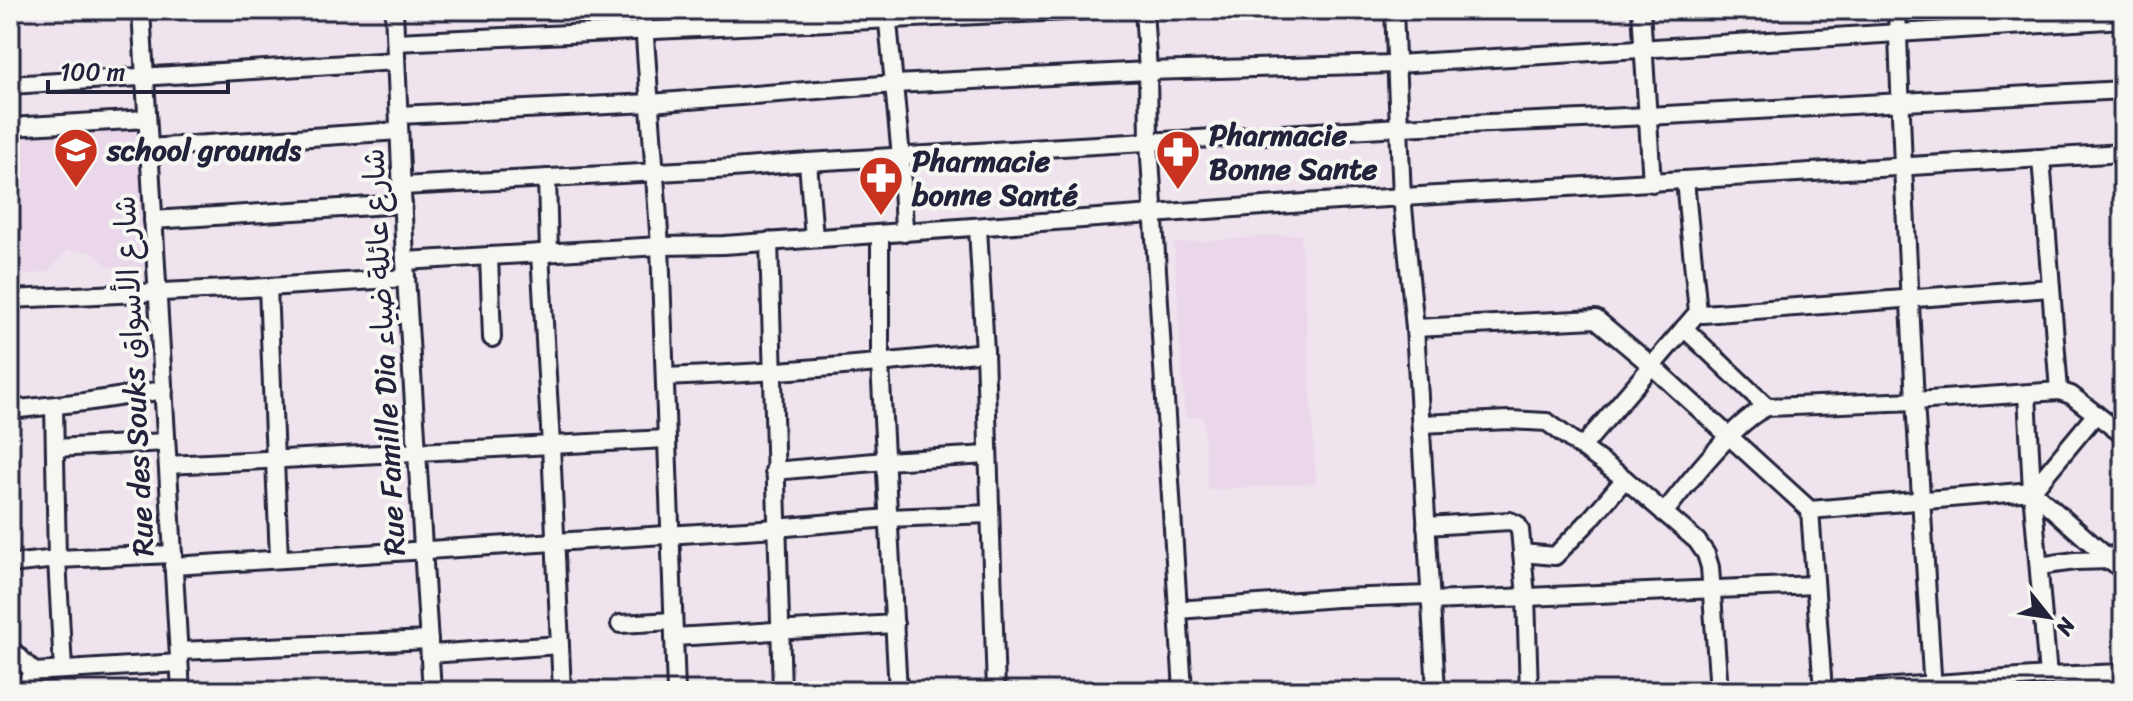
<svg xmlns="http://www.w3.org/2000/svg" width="2133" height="701" font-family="Sriracha,'Playpen Sans Arabic',sans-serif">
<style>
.built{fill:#ead7ea}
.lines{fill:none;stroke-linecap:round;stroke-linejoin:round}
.minor-casing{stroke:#22223b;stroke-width:22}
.minor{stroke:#f6f6f2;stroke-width:16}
.labels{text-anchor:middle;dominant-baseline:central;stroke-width:8;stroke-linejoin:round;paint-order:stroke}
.poi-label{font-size:30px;font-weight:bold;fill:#22223b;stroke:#f6f6f2;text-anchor:start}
.street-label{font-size:30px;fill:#22223b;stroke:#f6f6f2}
</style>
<rect width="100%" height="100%" fill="#efe4ed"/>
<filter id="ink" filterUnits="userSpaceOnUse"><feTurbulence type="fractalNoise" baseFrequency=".0125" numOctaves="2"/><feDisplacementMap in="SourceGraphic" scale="16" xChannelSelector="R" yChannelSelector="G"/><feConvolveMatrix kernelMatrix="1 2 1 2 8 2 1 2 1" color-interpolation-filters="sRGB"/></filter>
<g filter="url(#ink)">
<g class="built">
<polygon points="140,125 145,267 109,267 90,251 68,250 47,272 10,277 10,128"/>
<polygon points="1301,234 1316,483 1208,490 1203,417 1185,417 1174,243"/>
</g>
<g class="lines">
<g class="minor-casing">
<g id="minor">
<polyline points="141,10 181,691"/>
<polyline points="394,10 405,261 432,691"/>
<polyline points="643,10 660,246 676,691"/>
<polyline points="1144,10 1148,71 1149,141 1183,691"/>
<polyline points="1394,10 1402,197 1415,328 1436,691"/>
<polyline points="1641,10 1652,183"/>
<polyline points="1897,10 1903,167 1915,401 1933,691"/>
<polyline points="887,12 901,157 904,233"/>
<polyline points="396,42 1089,10"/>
<polyline points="10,85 396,61"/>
<polyline points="399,115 650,103 895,84 1148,71 1396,64 2123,19"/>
<polyline points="10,127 147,119"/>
<polyline points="149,148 399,131"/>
<polyline points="2041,158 2059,391"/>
<polyline points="808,162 814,238"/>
<polyline points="547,178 549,253"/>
<polyline points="402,186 732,168 808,162 1400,127 1648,116 2123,90"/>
<polyline points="153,220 403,204"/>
<polyline points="978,228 985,352 996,691"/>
<polyline points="880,234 880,364 898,691"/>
<polyline points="769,241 782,691"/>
<polyline points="540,253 551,445 562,691"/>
<polyline points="489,256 492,338"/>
<polyline points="405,261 660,246 724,245 1305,203 2123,153"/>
<polyline points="268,287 279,559"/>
<polyline points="10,299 268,287 406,278"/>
<polyline points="1698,312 1703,314 2051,288"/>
<polyline points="1415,328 1596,319 1652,366 1810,510 1823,691"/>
<polyline points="1684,328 1767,407"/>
<path d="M666,377C773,373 878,364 985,352"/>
<polyline points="2027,394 2032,491 2048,676"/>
<polyline points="54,406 57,559 63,670"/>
<polyline points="10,410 84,402 164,390"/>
<polyline points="1421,424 1509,420 1547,422 1625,479 1697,541 1706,554 1710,567 1719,691"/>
<polyline points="1583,446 1698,312 1685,181"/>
<polyline points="55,448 166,442"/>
<polyline points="168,465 666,439"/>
<polyline points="774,471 885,461 988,455"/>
<polyline points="2032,491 2096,414"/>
<polyline points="1810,510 2032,491 2123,571"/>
<path d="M1664,513C1686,485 1736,420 1767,407L1915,401L2059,391L2071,395L2123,435"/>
<polyline points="1426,526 1510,521 1517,524 1520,530 1526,596 1529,691"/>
<polyline points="1522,553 1555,556 1589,521 1625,479"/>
<polyline points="10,564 57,559 173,554"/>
<polyline points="173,566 776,528 888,518 989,514"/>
<polyline points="2039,566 2075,561 2111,560 2123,547"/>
<polyline points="1430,601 1815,585"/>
<polyline points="1178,610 1337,598 1430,595"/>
<polyline points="620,624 673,621"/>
<polyline points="674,637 895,624"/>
<polyline points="10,648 34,672"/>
<polyline points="179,651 429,640"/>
<polyline points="430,654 560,645"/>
<polyline points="19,691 34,672 179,663"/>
<polyline points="1839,691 2048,676 2123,673"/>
</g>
</g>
<use href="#minor" class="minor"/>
</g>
</g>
<defs>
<g id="school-pin" transform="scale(2.3)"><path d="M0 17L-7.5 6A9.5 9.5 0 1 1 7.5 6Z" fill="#c8321e" stroke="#f6f6f2"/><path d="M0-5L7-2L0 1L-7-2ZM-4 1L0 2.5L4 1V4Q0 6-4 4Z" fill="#fff"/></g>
<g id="pharmacy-pin" transform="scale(2.3)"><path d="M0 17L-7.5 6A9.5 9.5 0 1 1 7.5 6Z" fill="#c8321e" stroke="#f6f6f2"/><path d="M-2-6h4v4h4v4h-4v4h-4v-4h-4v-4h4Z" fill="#fff"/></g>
</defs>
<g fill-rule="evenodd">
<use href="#school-pin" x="76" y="150"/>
<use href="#pharmacy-pin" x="1178" y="152"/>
<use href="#pharmacy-pin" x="881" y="178"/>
</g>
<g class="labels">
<g class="poi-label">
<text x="1209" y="135">Pharmacie<tspan x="1209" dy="34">Bonne Sante</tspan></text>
<text x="107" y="150">school grounds</text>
<text x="912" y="161">Pharmacie<tspan x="912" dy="34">bonne Santé</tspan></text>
</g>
<g class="street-label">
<text transform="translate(384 352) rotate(-93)">Rue Famille Dia شارع عائلة ضياء</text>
<text transform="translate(134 376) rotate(-93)">Rue des Souks شارع الأسواق</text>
</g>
</g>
<rect width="2133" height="701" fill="none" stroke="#f6f6f2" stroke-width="40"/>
<rect x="20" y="20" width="2093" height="661" fill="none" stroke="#22223b" stroke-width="3" filter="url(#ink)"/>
<g transform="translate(2049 617) rotate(120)" stroke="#f6f6f2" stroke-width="6" paint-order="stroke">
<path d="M0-6L14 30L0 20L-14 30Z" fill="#22223b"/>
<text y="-12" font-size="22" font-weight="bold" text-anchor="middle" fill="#22223b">N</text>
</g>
<path d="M48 80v12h180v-12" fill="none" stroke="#22223b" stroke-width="4"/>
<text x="60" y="80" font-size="24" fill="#22223b" stroke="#f6f6f2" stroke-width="6" paint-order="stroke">100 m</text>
</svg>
